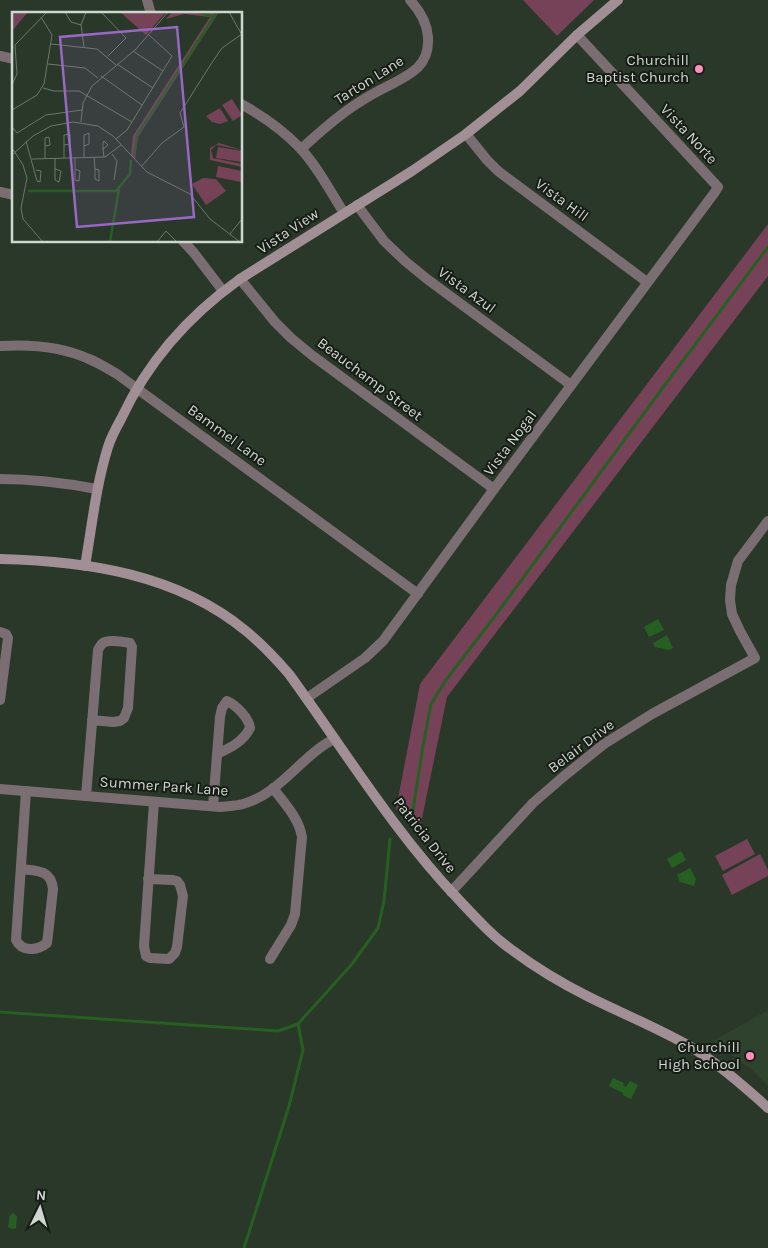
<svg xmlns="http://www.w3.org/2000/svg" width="768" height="1248" font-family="Karla,sans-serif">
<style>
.built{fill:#2f422d}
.green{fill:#764257}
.water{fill:#275f23}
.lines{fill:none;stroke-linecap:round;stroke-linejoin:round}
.stream{stroke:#275f23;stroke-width:3}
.street{stroke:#7a6e72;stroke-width:10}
.secondary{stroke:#a18f95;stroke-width:10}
.poi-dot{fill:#fe8ebc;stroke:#171d16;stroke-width:2}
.labels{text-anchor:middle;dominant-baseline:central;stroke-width:4;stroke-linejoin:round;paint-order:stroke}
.poi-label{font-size:15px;fill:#ced7cd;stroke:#171d16;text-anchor:end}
.street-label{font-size:15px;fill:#ced7cd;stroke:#171d16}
.inset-river{fill:none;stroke:#275f23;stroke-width:2.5}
.inset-road{fill:none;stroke:#6b786a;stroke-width:1}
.view{fill:#9868c4;fill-opacity:0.15;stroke:#9868c4;stroke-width:2.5}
.inset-edge{fill:none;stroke:#ced7cd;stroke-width:2.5}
</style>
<rect width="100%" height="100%" fill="#293828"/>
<polygon class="built" points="768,1010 768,1086 753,1071 713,1041"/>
<g class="green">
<polygon points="523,0 594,0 557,36"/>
<polygon points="768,224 768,276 447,697 419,833 396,809 420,684"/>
<polygon points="747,839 755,854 723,871 715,856"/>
<polygon points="760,854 768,870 768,876 732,895 722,875"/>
</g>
<g class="water">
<polygon points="658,619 664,630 649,637 644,627"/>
<polygon points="667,635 673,648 669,650 655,647 653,643"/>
<polygon points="681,851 686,860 672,868 667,859"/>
<polygon points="690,868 696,879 694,886 680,882 677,875"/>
<polygon points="613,1078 624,1083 623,1085 626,1087 630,1081 638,1085 631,1099 623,1095 623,1093 609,1086"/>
<polygon points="13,1213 17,1216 16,1228 12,1229 8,1227 10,1215"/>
</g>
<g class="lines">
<g class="stream">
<polyline points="411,823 423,746 431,704 446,680 495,616 667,382 768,247"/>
<polyline points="0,1012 278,1031 298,1024 352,964 378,928 384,901 390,839"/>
<polyline points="244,1248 289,1106 303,1050 298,1024"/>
</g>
<g class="street">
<polyline points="147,0 151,14"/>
<polyline points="0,56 14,59"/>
<path d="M241,104C263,116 283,130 300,148C318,167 330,191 344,213"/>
<polyline points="466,134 487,160 498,171 647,282"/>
<path d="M301,149C319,133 337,116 358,103C367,97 378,91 388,86C410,75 430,66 428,37C427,22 420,11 410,0"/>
<polyline points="0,192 14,195"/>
<polyline points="357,205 384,241 405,261 427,279 571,385"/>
<polyline points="183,241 194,253 223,291"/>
<polyline points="240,279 275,322 291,338 313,356 494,489"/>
<path d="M0,346C31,344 61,346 89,359C99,363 108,369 117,374L418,594"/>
<path d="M0,479C33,479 65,483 97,489"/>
<polyline points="0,632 6,634 8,638 0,700"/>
<polyline points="307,698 365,658 383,641 494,489 715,192 718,187 577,35"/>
<path d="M0,789L220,807C228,806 236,806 243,804C280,794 301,756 334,739"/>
<path d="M86,796L98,650C100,647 100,645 103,643C109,639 123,642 130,643L132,647L128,708L124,718L120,721L113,722L92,720"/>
<path d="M213,806L220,717L222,708L227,701C236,705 249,718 250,728C243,742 230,748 217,754"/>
<path d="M21,869C36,871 51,869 53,889L48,935L47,943C37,951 22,952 16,940L26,791"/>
<polyline points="148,879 173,880 177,881 180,885 183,896 177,947 175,953 169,959 150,958 146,956 144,946 154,802"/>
<polyline points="451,892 533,803 563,777 604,744 652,714 755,658 740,631 732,614 730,600 731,585 738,561 768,521"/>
<path d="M270,959L291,925L295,914L302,837C299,818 284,803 273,788"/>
</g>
<g class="secondary">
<path d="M0,559C87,561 177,574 246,631C262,644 276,659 289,674C345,751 394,832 460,901C476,918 492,936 512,950C536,968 563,984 589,997C623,1014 658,1028 691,1047C719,1064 744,1086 768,1108"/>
<path d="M85,566C92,526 96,485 108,447C111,437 116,428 121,419C148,361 188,316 240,279L412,171L466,134L520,91L577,35L618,0"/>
</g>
</g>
<g class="poi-dot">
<circle cx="699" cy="69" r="5"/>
<circle cx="750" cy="1056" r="5"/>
</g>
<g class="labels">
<g class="poi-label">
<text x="689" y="60">Churchill<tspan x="689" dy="17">Baptist Church</tspan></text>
<text x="740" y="1047">Churchill<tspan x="740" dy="17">High School</tspan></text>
</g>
<g class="street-label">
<text transform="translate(369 80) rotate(-32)">Tarton Lane</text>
<text transform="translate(689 134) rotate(47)">Vista Norte</text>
<text transform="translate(562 200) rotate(36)">Vista Hill</text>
<text transform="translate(288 231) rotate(-33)">Vista View</text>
<text transform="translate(467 290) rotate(36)">Vista Azul</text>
<text transform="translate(370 379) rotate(37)">Beauchamp Street</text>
<text transform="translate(227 435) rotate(36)">Bammel Lane</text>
<text transform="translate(510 443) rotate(-53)">Vista Nogal</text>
<text transform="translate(581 746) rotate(-37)">Belair Drive</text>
<text transform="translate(164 786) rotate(4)">Summer Park Lane</text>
<text transform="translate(425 835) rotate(52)">Patricia Drive</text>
</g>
</g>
<g transform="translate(12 12)">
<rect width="230" height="230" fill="#293828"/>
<path d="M0,0H16L0,19ZM108,0H154L134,23ZM160,0H207L126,125L123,147L119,143L121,124L198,5L172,2L154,7ZM220,87L230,103L221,109L210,93ZM208,96L216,109L208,112L200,110L194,104ZM207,131L230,138L204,133L199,138L201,146L230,152V155L198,148V136ZM206,135L230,139L229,150L204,146ZM206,154L230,159L229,170L204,165ZM191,166L204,167L214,179L194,193L180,172Z" fill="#764257"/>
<path class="inset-river" d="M186,0L202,5M122,144L125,123L205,0M16,179H104L118,162L119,148M98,230L107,177"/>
<path class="inset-road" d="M53,0L59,10L69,13M89,0L114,26L96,44M217,0L230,23M39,32L85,37L104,53M72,35L69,13L74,0M121,39L151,59M36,52L73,56L86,66M105,52L141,76M89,64L130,93M0,73L5,62L3,33L35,0M31,76L42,79H67L120,110M0,98L25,83L32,72L40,23L29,5M69,110L71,91L80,74L124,37L156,0M0,115L5,121L34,103L70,98M104,127L115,118L160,44L137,23M14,129L25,169L28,170L29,159L24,158M33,134L38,133L37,125L33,126V146M72,134L77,132V121L72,123V145M0,136L11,153L15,166L9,196L11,207L31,230M91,137L96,133L92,129L91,131V137L92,145M100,142L105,149L102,168M0,143L21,124L39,114L61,110L86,114L101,124L135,160L178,182L198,207L228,230M63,145V168L67,169L68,159L63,157M82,145L83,157V167L87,169V158L83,157M43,146V168L47,170L49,159L43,157M52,146V123L58,122V132L52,133M20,147L93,145L109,133M129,155L150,131L172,115L168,101L199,52L210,36L230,22M218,222L230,207M145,230L154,219L165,230"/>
<path class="view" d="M165,15L182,205L65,215L48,25Z"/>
<rect width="230" height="230" class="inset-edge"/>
</g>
<g transform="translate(40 1208) rotate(5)" stroke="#171d16" stroke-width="4" paint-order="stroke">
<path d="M0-4L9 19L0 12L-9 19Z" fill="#ced7cd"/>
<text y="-8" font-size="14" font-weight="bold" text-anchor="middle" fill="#ced7cd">N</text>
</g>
</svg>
